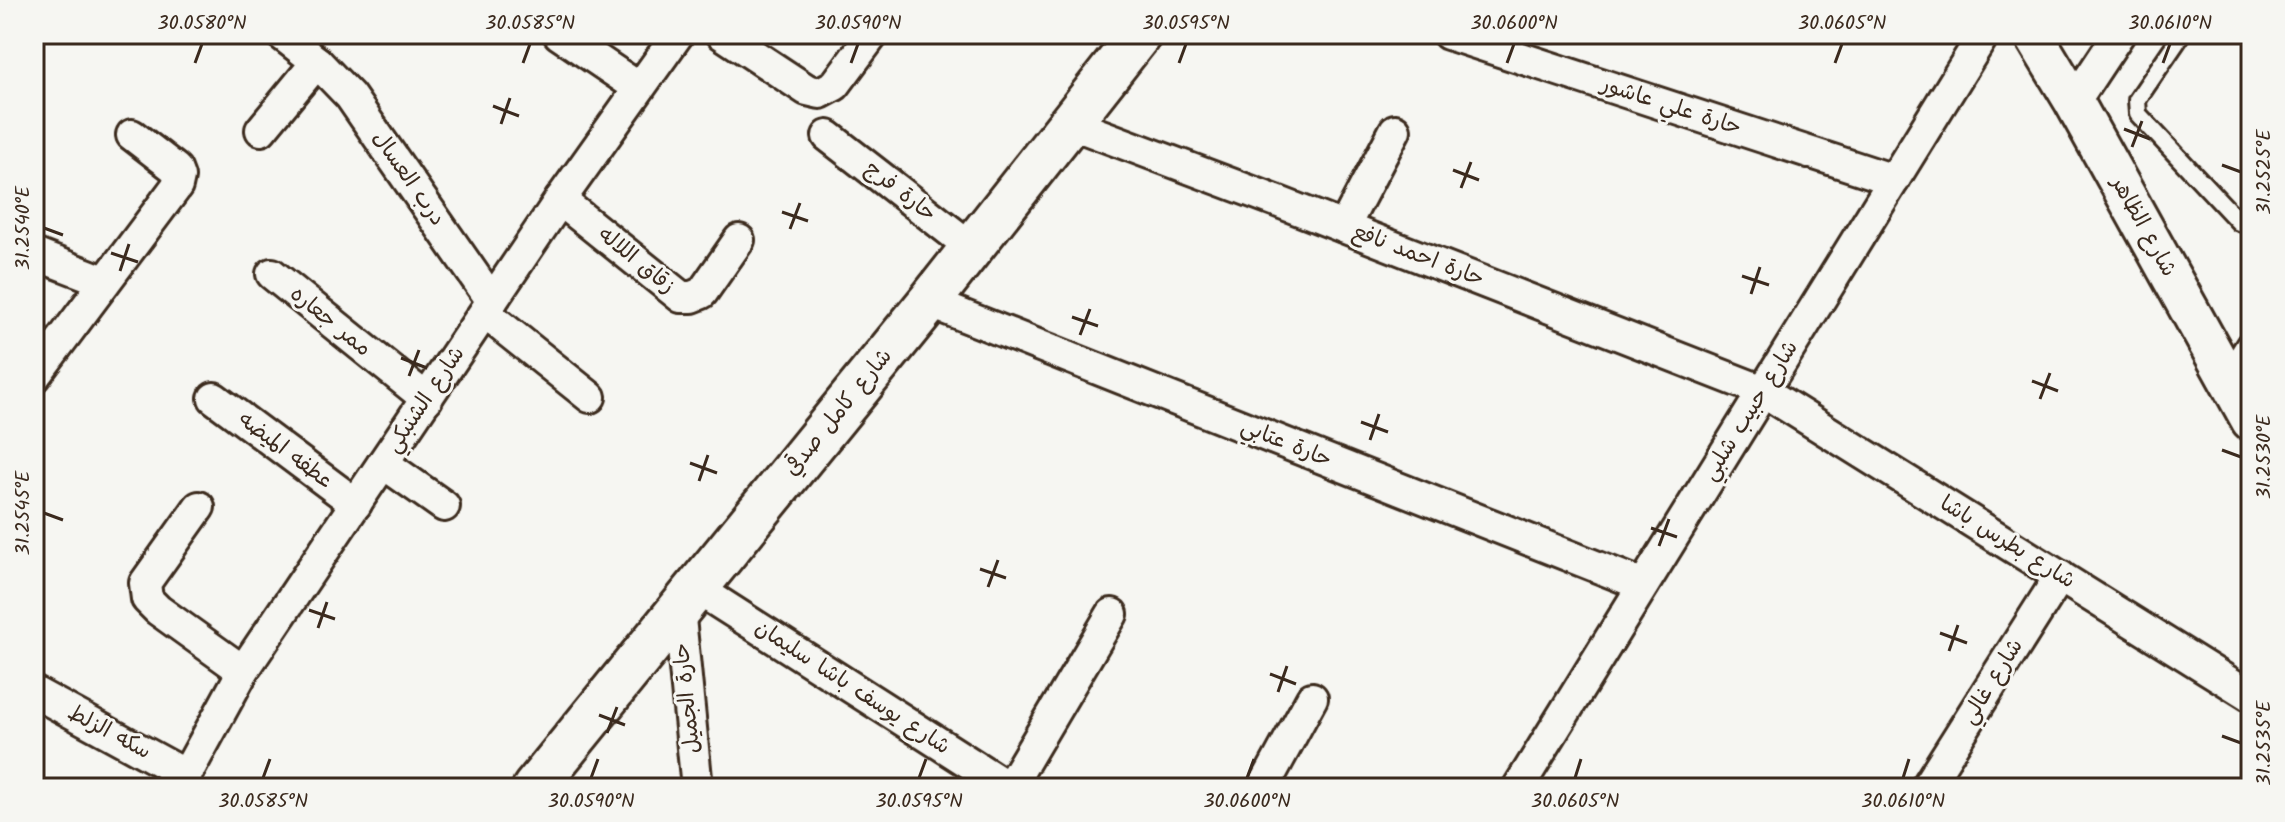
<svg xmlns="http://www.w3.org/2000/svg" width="2285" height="822" font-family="Kalam,'Playpen Sans Arabic',sans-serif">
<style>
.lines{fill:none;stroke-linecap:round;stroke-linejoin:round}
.service-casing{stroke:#3b2a1e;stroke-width:22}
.minor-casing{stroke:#3b2a1e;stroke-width:36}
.tertiary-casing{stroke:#3b2a1e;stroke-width:44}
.secondary-casing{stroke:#3b2a1e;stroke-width:48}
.service{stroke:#f6f6f2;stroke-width:16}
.minor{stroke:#f6f6f2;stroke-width:30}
.tertiary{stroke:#f6f6f2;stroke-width:38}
.secondary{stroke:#f6f6f2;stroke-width:42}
.ticks{fill:none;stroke:#3b2a1e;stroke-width:3}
.labels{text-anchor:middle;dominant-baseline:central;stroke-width:6;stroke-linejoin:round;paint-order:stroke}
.street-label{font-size:22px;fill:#3b2a1e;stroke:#f6f6f2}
.neatline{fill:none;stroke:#3b2a1e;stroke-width:3}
.ticks-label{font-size:20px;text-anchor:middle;fill:#3b2a1e}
</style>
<rect width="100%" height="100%" fill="#f6f6f2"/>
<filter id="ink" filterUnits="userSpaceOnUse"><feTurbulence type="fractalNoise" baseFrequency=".0125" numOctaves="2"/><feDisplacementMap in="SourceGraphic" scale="16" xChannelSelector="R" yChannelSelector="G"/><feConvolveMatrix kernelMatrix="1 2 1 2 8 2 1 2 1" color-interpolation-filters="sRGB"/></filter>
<g filter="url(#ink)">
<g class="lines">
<g class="service-casing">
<polyline id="service" points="2182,34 2137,100 2138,114 2239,222 2251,225"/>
</g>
<g class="minor-casing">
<g id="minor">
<polyline points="281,34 317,62 350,96 492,301"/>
<polyline points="559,34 639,88"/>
<polyline points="722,34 807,90 820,93 835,85 873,34"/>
<polyline points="1448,34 1894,180"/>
<polyline points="2074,102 2119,34"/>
<polyline points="1072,124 1279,202 1763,391 2251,696"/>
<polyline points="261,130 317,62"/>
<polyline points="828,136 972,248"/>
<polyline points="560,200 681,297 692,297 702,293 739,240"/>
<polyline points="1344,227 1395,130"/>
<polyline points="34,254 104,281"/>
<polyline points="272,274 427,399"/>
<polyline points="929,302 1643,585"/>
<polyline points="485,313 590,397"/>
<polyline points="34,377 177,186 179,177 176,169 132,135"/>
<polyline points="2229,382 2251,347"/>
<polyline points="214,398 356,504"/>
<polyline points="383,463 444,506"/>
<polyline points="199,507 145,583 147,599 158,610 243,671"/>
<polyline points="696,588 1009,788"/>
<polyline points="679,608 697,788"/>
<polyline points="34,692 184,774"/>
<polyline points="179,788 243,671 560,200 678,34"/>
<polyline points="1009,788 1112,614"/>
<polyline points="1263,788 1312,698"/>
<polyline points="1518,788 1984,34"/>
<polyline points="1926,788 2060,576"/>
</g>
</g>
<g class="tertiary-casing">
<polyline id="tertiary" points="2033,34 2074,102 2251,421"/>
</g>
<g class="secondary-casing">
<polyline id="secondary" points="534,788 929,302 1140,34"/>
</g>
<use href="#service" class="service"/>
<use href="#minor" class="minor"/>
<use href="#tertiary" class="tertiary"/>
<use href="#secondary" class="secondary"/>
</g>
</g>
<path class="ticks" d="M195,63L202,44M523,63L530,44M851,63L858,44M1179,63L1186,44M1507,63L1514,44M1835,63L1842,44M2163,63L2170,44M493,106L519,116M501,124L510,98M2124,129L2150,139M2132,147L2142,121M2222,165L2241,172M1453,170L1479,180M1461,188L1471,162M782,212L808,221M44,228L63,235M790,229L800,203M111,253L138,262M120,271L129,244M1742,276L1769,285M1751,294L1760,267M1072,317L1098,326M1080,335L1090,309M401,358L427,368M409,376L419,350M2032,381L2058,391M2040,399L2050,373M1361,422L1388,432M1370,440L1379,414M2222,450L2241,457M690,463L717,473M699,481L708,455M44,513L63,520M1651,528L1677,537M1659,546L1669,519M980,569L1006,578M988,587L998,560M309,610L335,619M318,628L327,602M1940,633L1967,643M1949,651L1958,625M1270,674L1296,684M1278,692L1287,666M599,715L625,725M607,733L617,707M2222,736L2241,743M263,778L270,759M591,778L598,759M919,778L926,759M1247,778L1254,759M1575,778L1581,759M1903,778L1909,759"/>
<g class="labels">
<g class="street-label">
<text transform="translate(1671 107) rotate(18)">حارة علي عاشور</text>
<text transform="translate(408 179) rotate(55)">درب العسال</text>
<text transform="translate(900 192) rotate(38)">حارة فرج</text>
<text transform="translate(2143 227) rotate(61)">شارع الظاهر</text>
<text transform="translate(1418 256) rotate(21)">حارة احمد نافع</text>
<text transform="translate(636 261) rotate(39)">زقاق اللاله</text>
<text transform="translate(330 322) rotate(39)">ممر جعاره</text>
<text transform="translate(426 400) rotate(-56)">شارع الشنبكي</text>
<text transform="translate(1751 411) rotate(-58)">شارع حبيب شلبي</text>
<text transform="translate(839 413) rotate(-51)">شارع كامل صدقي</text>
<text transform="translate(1286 444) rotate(22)">حارة عتابي</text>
<text transform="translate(285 451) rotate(37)">عطفه الميضه</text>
<text transform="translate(2007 543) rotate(32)">شارع بطرس باشا</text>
<text transform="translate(1993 682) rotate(-58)">شارع غالي</text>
<text transform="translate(852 688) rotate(33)">شارع يوسف باشا سليمان</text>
<text transform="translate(688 698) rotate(-96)">حارة الجميل</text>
<text transform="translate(109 733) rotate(28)">سكه الزلط</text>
</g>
</g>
<rect width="2285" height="822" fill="none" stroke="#f6f6f2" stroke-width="88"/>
<rect x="44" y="44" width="2197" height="734" class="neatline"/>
<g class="ticks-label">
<text x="202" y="29">30.0580°N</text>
<text x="530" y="29">30.0585°N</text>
<text x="858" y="29">30.0590°N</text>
<text x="1186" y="29">30.0595°N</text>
<text x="1514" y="29">30.0600°N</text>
<text x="1842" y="29">30.0605°N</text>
<text x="2170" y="29">30.0610°N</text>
<text transform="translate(2263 172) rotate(-90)" y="7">31.2525°E</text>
<text transform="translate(22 228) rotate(-90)" y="7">31.2540°E</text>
<text transform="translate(2263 457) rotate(-90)" y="7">31.2530°E</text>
<text transform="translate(22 513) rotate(-90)" y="7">31.2545°E</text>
<text transform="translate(2263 743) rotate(-90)" y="7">31.2535°E</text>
<text x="263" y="807">30.0585°N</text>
<text x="591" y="807">30.0590°N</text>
<text x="919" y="807">30.0595°N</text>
<text x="1247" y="807">30.0600°N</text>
<text x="1575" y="807">30.0605°N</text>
<text x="1903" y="807">30.0610°N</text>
</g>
</svg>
